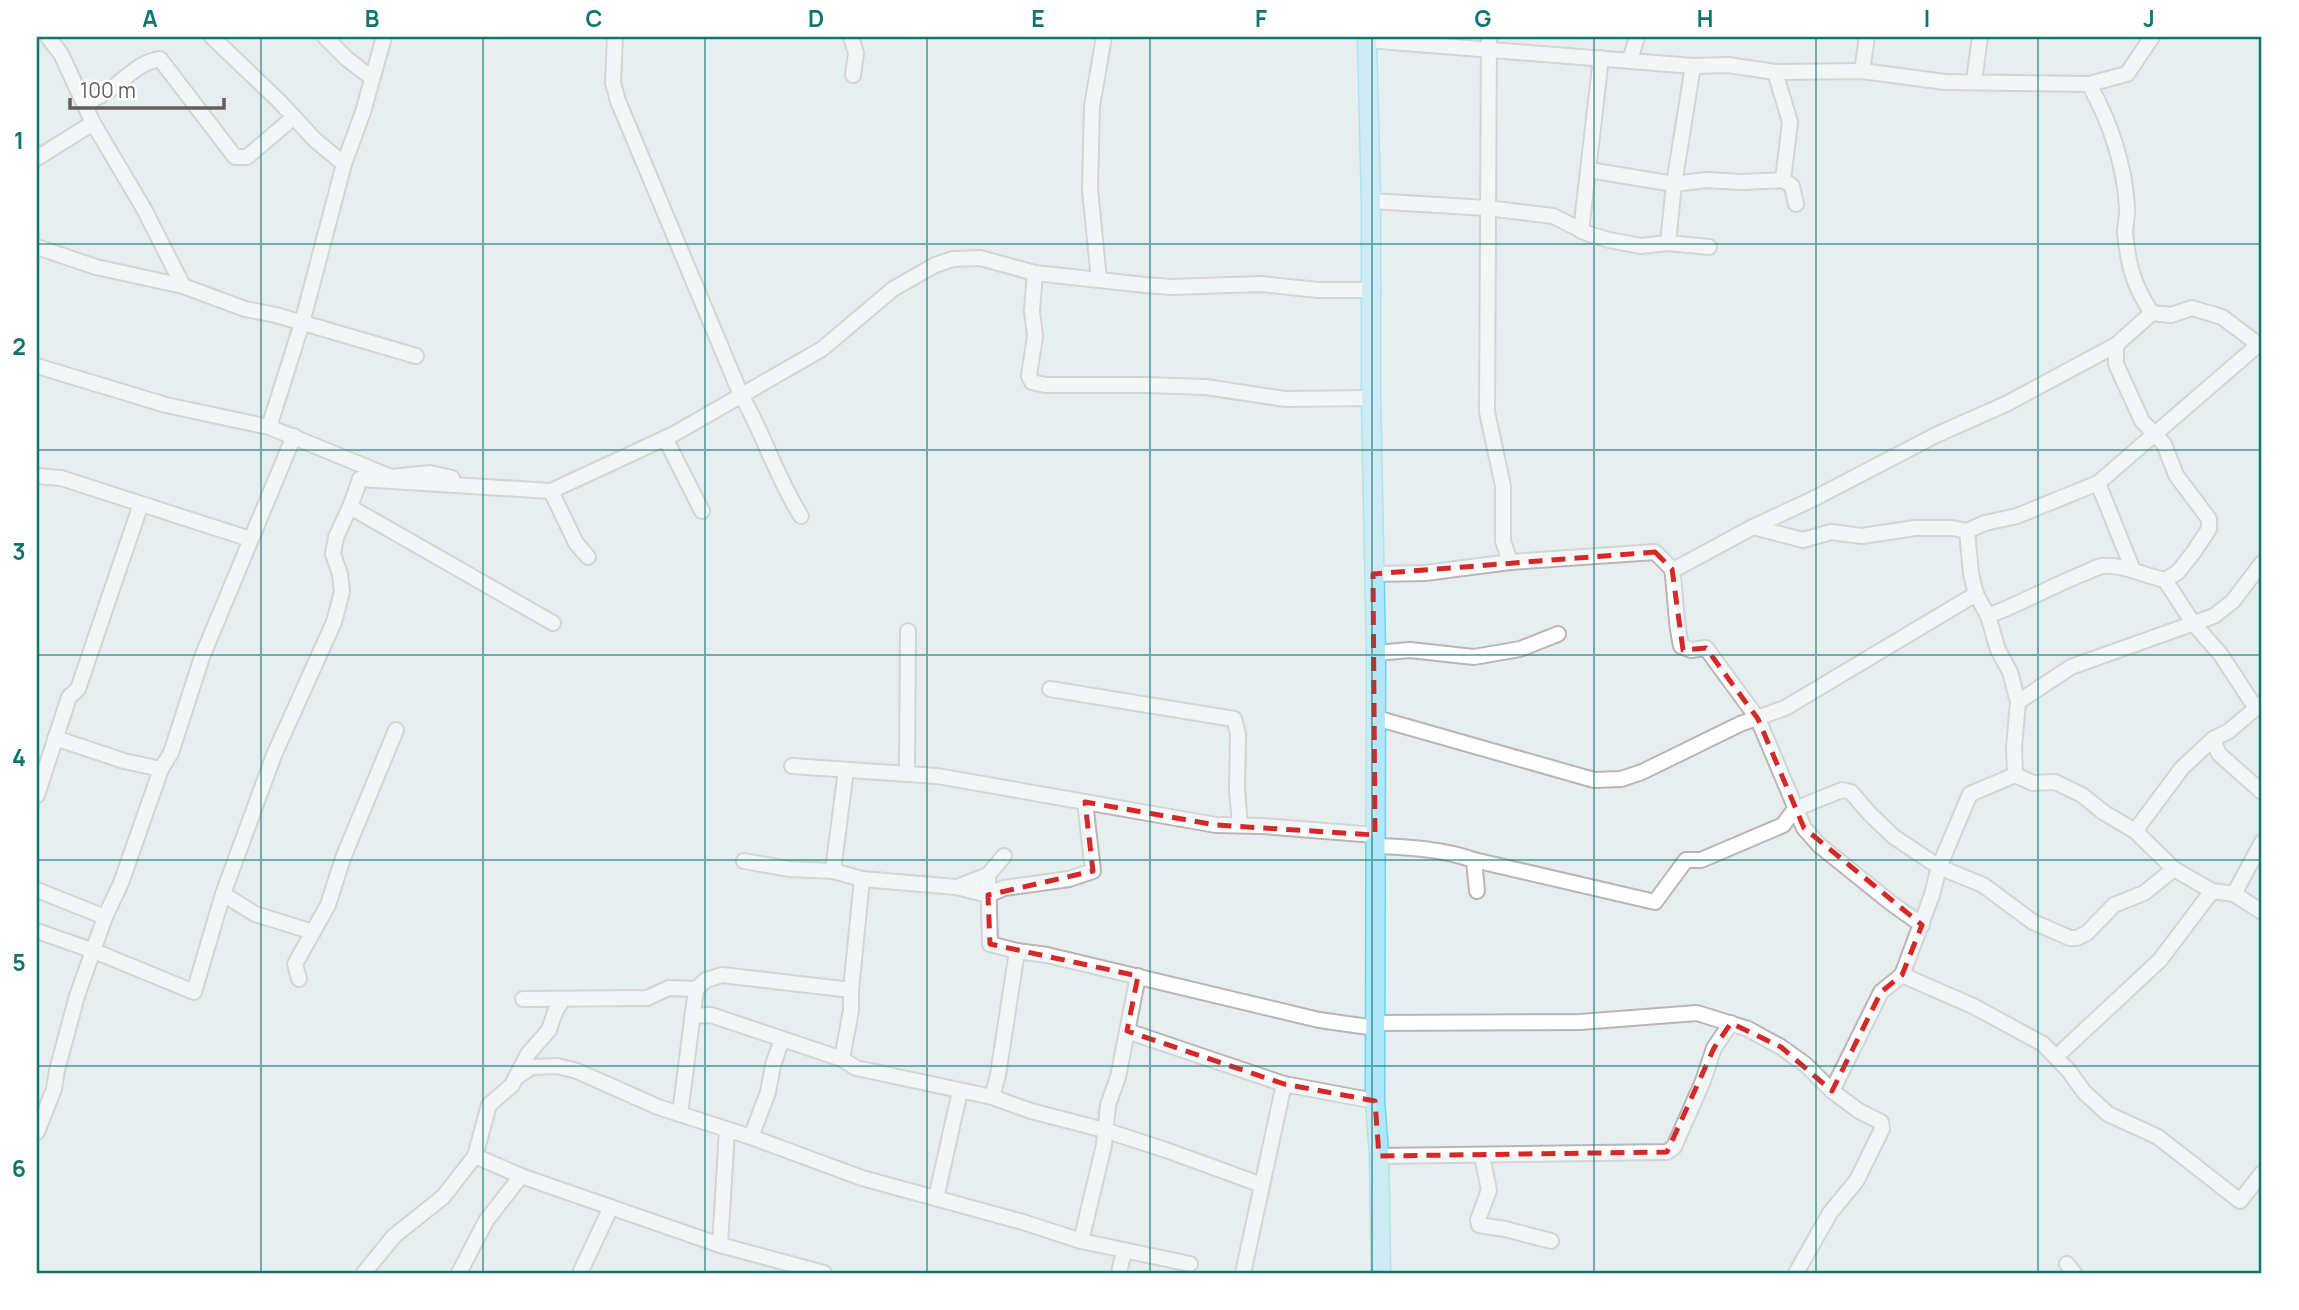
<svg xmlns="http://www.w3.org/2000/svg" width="2299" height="1310" font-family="Manrope,sans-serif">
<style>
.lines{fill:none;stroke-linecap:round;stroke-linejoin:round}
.minor-casing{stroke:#bab4b4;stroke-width:18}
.major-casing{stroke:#65d7eb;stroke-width:21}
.minor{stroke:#fff;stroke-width:14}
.major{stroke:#b0e7fb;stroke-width:18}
.marked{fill:none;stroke:#d62828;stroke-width:5;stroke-dasharray:14 9;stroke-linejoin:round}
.grid{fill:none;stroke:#0f766e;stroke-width:2;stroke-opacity:0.55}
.neatline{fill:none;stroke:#0f766e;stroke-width:2.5}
.grid-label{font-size:23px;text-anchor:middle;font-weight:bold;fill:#0f766e}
</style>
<rect width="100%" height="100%" fill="#e7eeef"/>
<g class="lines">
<g class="minor-casing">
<g id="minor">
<polyline points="48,37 61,54 93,123 144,209 183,286"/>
<polyline points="212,37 279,101 315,140 344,164"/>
<polyline points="325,37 347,59 372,78"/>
<path d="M615,37L613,83L618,101L741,395C764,434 776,477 801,516"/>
<polyline points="851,37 856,53 853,75"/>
<polyline points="1489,37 1487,412 1503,486 1503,541 1510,562"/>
<polyline points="1367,40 1693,66 1728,65 1775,72 1862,71 1945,82 2089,84 2127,74 2152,37"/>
<polyline points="1630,60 1637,37"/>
<polyline points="1862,71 1867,37"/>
<polyline points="1775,72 1790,122 1783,180"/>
<polyline points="1974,81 1980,37"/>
<path d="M2089,84C2110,122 2124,163 2127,206C2128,215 2125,224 2125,233C2128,265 2134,287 2152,313L2171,315L2192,308L2222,317L2262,347"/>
<path d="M85,104C94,99 103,95 111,89C127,77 140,62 160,59L235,157H247L294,117"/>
<polyline points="37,158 93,123"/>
<polyline points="1589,170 1674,184 1706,180 1742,182 1783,180 1792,186 1796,204"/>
<polyline points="1371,201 1487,208 1553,216 1589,234 1609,240 1641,246 1668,243 1709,247"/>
<polyline points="1581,231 1601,58"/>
<polyline points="1668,243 1674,184 1693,66"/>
<polyline points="37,247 96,267 183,286 245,309 276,315 416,356"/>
<polyline points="1035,273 1032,311 1035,336 1029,376 1032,382 1045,385 1146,385 1206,387 1285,399 1371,398"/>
<polyline points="1099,280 1090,189 1092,106 1104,37"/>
<polyline points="37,366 166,405 269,427 391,477 430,473 452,478"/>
<polyline points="269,427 302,323 344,164 363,112 384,37"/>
<polyline points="665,438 702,511"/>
<polyline points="37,476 61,478 250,539"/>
<polyline points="360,479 551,491 674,434 822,349 893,289 935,265 953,259 980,258 1035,273 1145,285 1171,287 1261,284 1318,290 1373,290"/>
<polyline points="2098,483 2133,570"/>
<polyline points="551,491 576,543 588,557"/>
<polyline points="350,507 553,623"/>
<polyline points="1753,527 1803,540 1831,532 1862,536 1915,528 1952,528 1967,531 1985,523 2017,516 2098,483 2258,345"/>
<polyline points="1967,531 1971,574 1976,594 1988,616 1998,650 2010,672 2018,702 2014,747 2015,775 2033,783 2055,782 2082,795 2103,812 2135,831 2174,869 2212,891 2234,894 2262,912"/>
<path d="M1672,569C1676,595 1675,620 1681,646L1691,650L1706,648L1758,719L1804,828L1819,845L1891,903L1922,925"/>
<polyline points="1373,574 1425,573 1510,562 1655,552 1672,569 1679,567 1753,527 1813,499 1936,435 2006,404 2116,345 2152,313"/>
<polyline points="2165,580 2193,623 2221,655 2255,707"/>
<path d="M1988,616C2020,604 2050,587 2082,574C2088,572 2096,567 2102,566C2123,564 2145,576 2165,580L2178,572L2193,553L2209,529V519L2176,475L2164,444L2142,421L2116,364V345"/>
<polyline points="1376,653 1410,650 1474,657 1520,649 1558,634"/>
<polyline points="1050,689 1234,719 1238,734 1237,789 1240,825"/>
<polyline points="2018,702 2071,667 2214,616 2233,601 2262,563"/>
<polyline points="1376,718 1594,780 1621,779 1642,772 1740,724 1785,708 1976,594"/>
<polyline points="55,738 124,761 161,769"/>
<polyline points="2213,739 2219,754 2262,792"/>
<polyline points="792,766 937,776 1216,825 1262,826 1375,835"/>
<polyline points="907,774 908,631"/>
<polyline points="37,795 69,697 78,689 141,504"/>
<polyline points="2135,831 2182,768 2213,739 2229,731 2262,703"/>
<path d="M1376,846C1409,847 1442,849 1474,860L1655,902L1686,860H1701L1783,825L1795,809L1842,790L1851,792L1869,813L1894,837L1939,867L1983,885L2033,922L2070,938H2077L2087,933L2114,905L2144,893L2174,869"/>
<polyline points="1474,860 1477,891"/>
<polyline points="744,861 789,869 833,871 862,879 956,887 988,895 1004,888 1069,879 1093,871 1085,802"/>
<polyline points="833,871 846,770"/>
<polyline points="988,875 990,944 1017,951 1047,955 1319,1020 1376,1028"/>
<polyline points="957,887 988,875 1004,856"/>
<polyline points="37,890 105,917"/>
<polyline points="223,894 255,914 313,932"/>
<polyline points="2234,894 2262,842"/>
<polyline points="37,931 94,951 194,992 223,894 274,755 334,622 342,592 340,574 333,554 336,537 350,507 360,479"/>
<polyline points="1902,975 1973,1006 2043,1044 2069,1071 2084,1092 2108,1114 2158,1137 2240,1201 2262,1173"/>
<polyline points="299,979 295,964 328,905 343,858 396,730"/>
<polyline points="523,999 647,998 669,988 696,989 706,980 722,975 851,990"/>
<polyline points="692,1016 711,1015 842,1059 856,1068 992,1097 1031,1111 1104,1130 1166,1150 1262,1185"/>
<polyline points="1375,1023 1580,1022 1697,1013 1748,1029 1781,1047 1806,1065 1832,1091 1859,1111 1881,1122 1882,1129 1857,1180 1830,1213 1796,1273"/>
<polyline points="1127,1031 1284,1084 1375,1101"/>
<polyline points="2056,1057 2160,960 2212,891"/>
<polyline points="842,1059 851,1010 851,990 862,879"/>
<polyline points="517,1077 532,1067 557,1066 577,1071 658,1107 751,1137 862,1178 1023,1222 1081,1241 1190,1264"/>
<polyline points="1832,1091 1881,992 1902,975 1932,895 1939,867 1970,794 2015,775"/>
<polyline points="992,1097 998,1075 1017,951"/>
<polyline points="680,1114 696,989"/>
<polyline points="37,1132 54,1089 57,1070 77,996 105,917 121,883 161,769 171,753 202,657 294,436"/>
<polyline points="751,1137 768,1092 773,1065 782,1039"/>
<polyline points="475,1156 521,1176 720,1245 824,1273"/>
<polyline points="1379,1156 1667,1152 1674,1147 1703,1081 1714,1048 1731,1023"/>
<polyline points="1482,1156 1489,1190 1478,1220 1479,1225 1505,1229 1551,1241"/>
<polyline points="936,1198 960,1091"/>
<polyline points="1081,1241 1104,1145 1108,1105 1118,1077 1138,976"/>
<polyline points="720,1245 727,1130"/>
<polyline points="2067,1264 2074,1273"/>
<polyline points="364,1273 394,1236 443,1197 475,1156 489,1105 512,1085 528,1054 549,1030 555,1012 563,999"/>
<polyline points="459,1273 486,1221 521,1176"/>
<polyline points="580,1273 611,1207"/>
<polyline points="1119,1273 1124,1251"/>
<polyline points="1243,1273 1284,1084"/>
</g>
</g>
<g class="major-casing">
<polyline id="major" points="1367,37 1371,201 1371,398 1376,653 1375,1101 1379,1153 1381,1273"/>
</g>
<use href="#minor" class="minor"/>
<use href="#major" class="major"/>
</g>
<path d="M0 0H2299V1310H0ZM1655,552L1672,569L1683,650L1706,648L1758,719L1804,828L1922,925L1902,975L1881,992L1832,1091L1781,1047L1731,1023L1714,1048L1667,1152L1379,1156L1375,1101L1284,1084L1127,1031L1138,976L990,944L988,895L1093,871L1085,802L1216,825L1375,835L1373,574Z" fill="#e7eeef" fill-opacity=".55" fill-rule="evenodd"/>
<path class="marked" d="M1655,552L1672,569L1683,650L1706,648L1758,719L1804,828L1922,925L1902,975L1881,992L1832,1091L1781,1047L1731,1023L1714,1048L1667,1152L1379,1156L1375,1101L1284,1084L1127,1031L1138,976L990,944L988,895L1093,871L1085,802L1216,825L1375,835L1373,574Z"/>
<path class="grid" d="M261,37V1273M483,37V1273M705,37V1273M927,37V1273M1150,37V1273M1372,37V1273M1594,37V1273M1816,37V1273M2038,37V1273M37,244H2262M37,450H2262M37,655H2262M37,860H2262M37,1066H2262"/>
<rect width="2299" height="1310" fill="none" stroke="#ffffff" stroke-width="77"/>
<path d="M70 98v10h154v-10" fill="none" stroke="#665e5e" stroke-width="3.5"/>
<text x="80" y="98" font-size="21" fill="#665e5e" stroke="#ffffff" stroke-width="5" paint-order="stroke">100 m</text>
<rect x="38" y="38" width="2222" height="1234" class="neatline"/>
<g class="grid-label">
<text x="150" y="27">A</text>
<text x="372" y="27">B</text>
<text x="594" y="27">C</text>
<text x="816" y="27">D</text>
<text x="1038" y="27">E</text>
<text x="1261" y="27">F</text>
<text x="1483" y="27">G</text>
<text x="1705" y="27">H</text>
<text x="1927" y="27">I</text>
<text x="2149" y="27">J</text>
<text x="19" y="149">1</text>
<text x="19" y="355">2</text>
<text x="19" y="560">3</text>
<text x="19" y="766">4</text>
<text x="19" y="971">5</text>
<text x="19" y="1177">6</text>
</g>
</svg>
